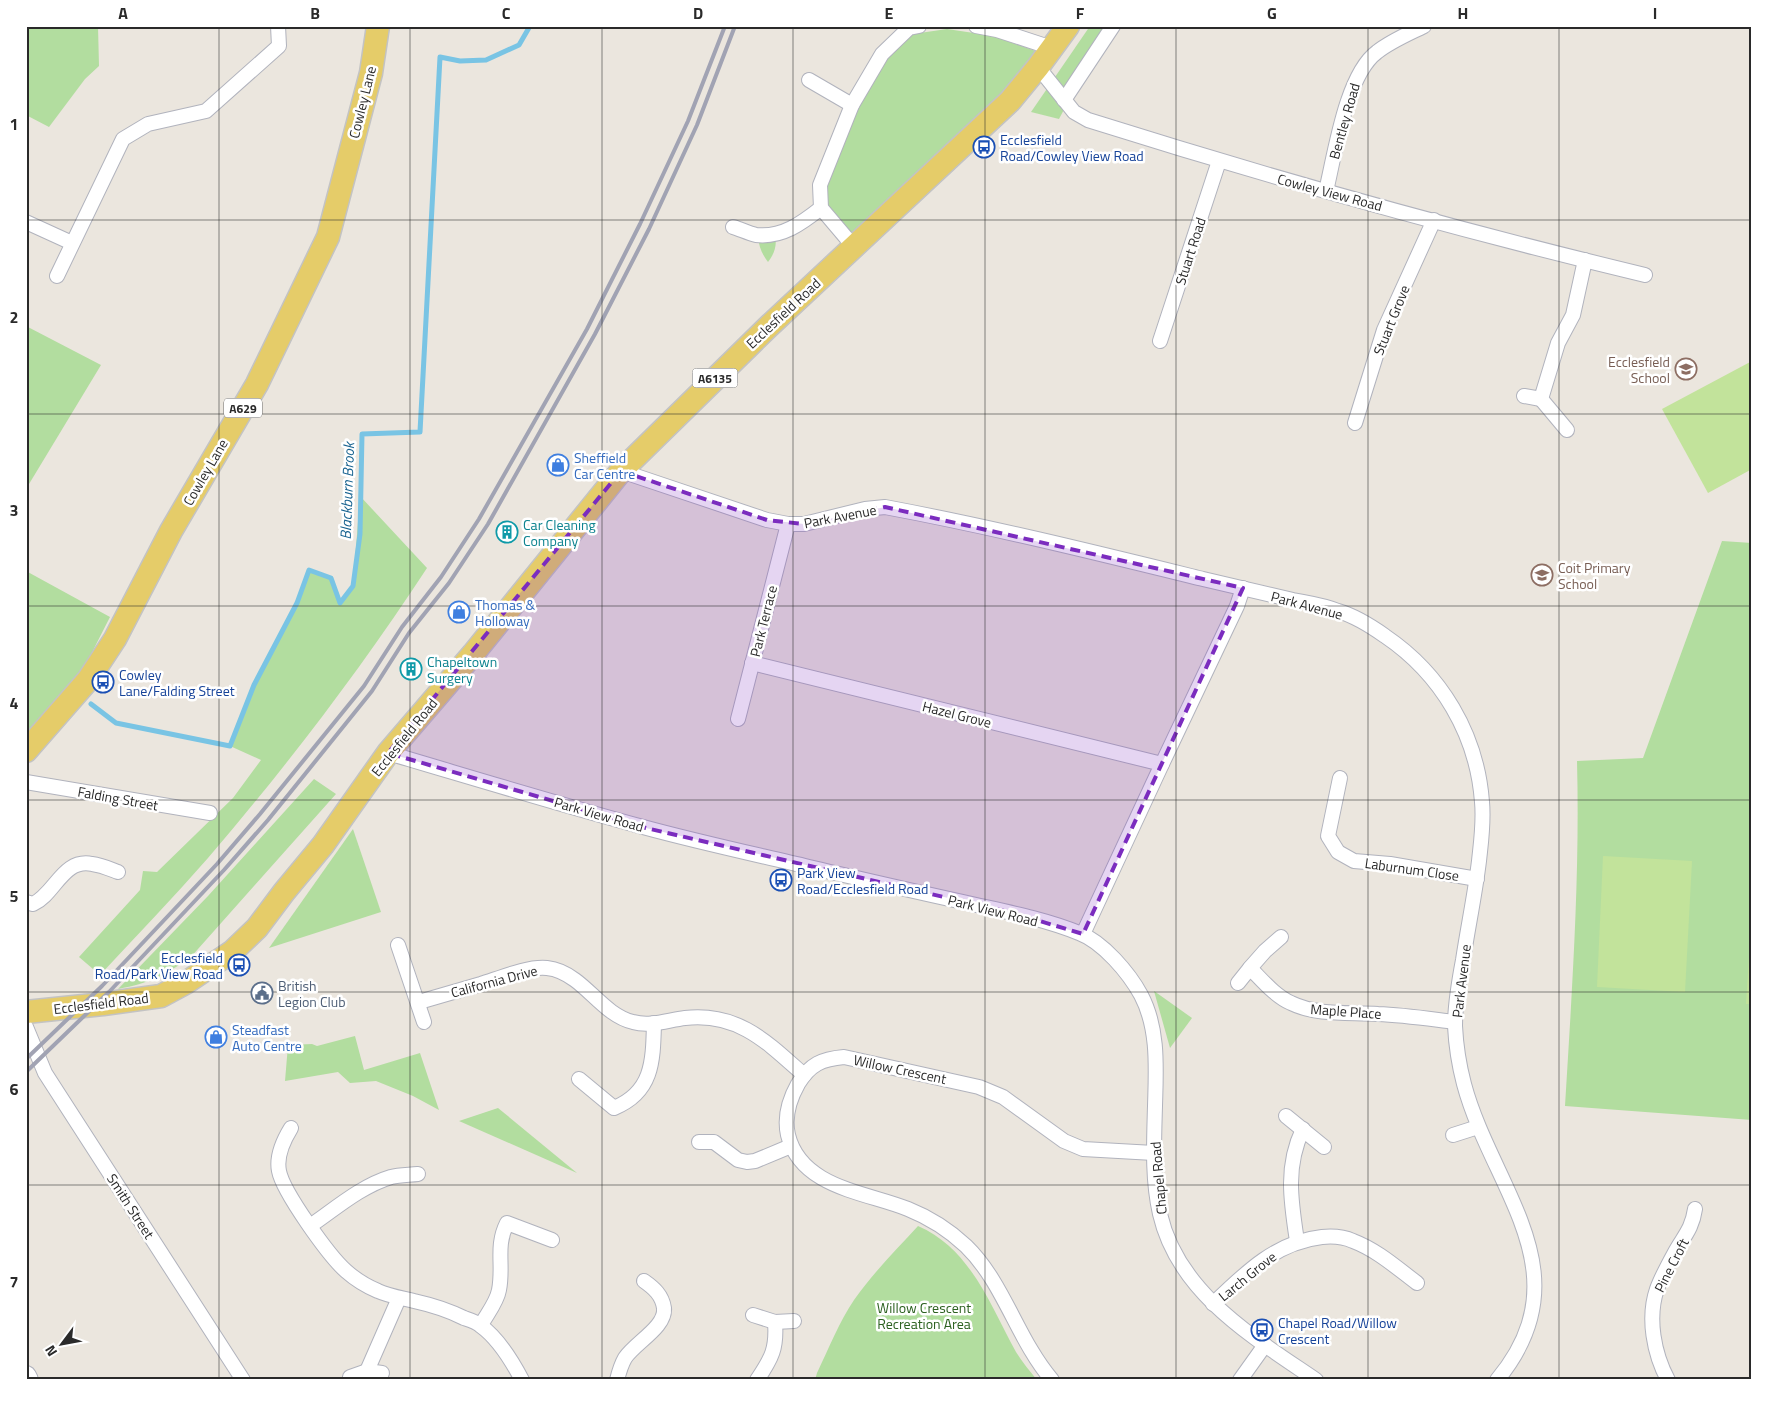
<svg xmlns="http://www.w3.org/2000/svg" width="1778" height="1406" font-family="'Titillium Web',sans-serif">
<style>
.green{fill:#b2dd9f}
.pitch{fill:#c2e39b}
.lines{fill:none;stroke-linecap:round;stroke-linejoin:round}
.stream{stroke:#79c4e4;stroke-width:5}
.street-casing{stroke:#b1b3bd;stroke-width:16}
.secondary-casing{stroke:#b1b3bd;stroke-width:22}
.primary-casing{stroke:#c3c3c3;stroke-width:25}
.street{stroke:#fff;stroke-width:14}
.secondary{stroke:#fff;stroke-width:20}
.primary{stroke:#e5cc69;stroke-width:22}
.rail{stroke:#a1a3b3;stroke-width:4}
.marked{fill:#7b2cbf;fill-opacity:0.2;stroke:#7b2cbf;stroke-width:4;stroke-dasharray:10 6;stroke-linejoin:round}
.grid{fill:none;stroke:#2a2a2a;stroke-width:1;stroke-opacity:0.55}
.labels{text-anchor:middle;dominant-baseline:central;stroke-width:5;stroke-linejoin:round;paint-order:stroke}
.shield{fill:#fff;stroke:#6a6a6a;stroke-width:1}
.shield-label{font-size:12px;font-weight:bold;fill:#2a2a2a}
.street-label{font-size:14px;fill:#2a2a2a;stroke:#fff}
.transit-label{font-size:14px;fill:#164399;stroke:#fff;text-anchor:start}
.education-label{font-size:14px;fill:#785e54;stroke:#fff;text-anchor:end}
.shop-label{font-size:14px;fill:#366cbe;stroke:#fff;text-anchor:start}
.culture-label{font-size:14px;fill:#0d838f;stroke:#fff;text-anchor:start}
.service-label{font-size:14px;fill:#4e5e75;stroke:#fff;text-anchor:start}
.park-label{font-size:14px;fill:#2c6120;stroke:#fff}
.water-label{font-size:15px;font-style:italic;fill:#196390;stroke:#fff}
.neatline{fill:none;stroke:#2a2a2a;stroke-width:2}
.grid-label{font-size:16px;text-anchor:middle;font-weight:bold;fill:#2a2a2a}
</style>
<rect width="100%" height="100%" fill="#ebe6de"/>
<g class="green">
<polygon points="26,26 98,26 99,66 85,79 49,127 26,115"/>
<polygon points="1090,26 1108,26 1059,119 1031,112"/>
<polygon points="947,29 994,36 1041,53 1016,91 856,241 827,206 826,185 859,107 887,58 913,34"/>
<path d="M775,235C777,245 775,253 768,262C762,254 759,247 758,237Z"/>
<polygon points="26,326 101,365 26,489"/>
<path d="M360,496L427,568C361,669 286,767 208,858C173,898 136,936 100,975L79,957L140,890L143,871L157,872L233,798L261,760L230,746L254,685L297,603L309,570L331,578L340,602L353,586Z"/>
<path d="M1722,541L1752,543V1120L1565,1106C1572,991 1580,876 1577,761L1643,758Z"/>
<polygon points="26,571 110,617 82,672 59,695 48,711 43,714 26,733"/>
<path d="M314,779L336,794L190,958C163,976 150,983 118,989L208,896Z"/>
<polygon points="353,829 381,912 269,948"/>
<polygon points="1154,991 1192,1018 1170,1048"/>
<polygon points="355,1036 364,1070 420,1053 439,1110 413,1096 376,1081 350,1083 338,1072 285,1081 288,1045 312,1044 317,1046"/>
<polygon points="498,1108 577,1173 459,1121"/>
<path d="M918,1226C971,1249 990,1305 1016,1352C1022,1362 1030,1371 1037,1380H815L817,1373C829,1348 839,1322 854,1300C873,1273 896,1250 918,1226Z"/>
</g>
<g class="pitch">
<polygon points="1752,361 1752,469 1708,493 1662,409"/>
<polygon points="1603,856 1692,861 1685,992 1597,987"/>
<polygon points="1752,910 1752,1004 1746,1004"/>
</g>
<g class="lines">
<polyline class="stream" points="91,704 116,723 230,746 254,685 297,603 309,570 331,578 340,603 353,586 360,534 362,434 420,432 440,57 460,61 486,60 519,45 530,26"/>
<g class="street-casing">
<g id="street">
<polyline points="976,26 997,30 1052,48"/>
<path d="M1038,67L1074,112L1088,120C1272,178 1458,230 1645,275"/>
<polyline points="809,80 852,105"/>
<polyline points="1064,100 1113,26"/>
<path d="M1326,191C1335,154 1346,75 1377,52C1391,41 1408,34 1424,26"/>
<polyline points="26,222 72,243"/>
<path d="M733,227C740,229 748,233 756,235C782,238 802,223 821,208"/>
<polyline points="854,247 821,208 820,185 852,105 882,54 909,28 919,26"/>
<polyline points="57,276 123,139 148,124 206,111 279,46 278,26"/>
<polyline points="1160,341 1219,161"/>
<polyline points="1524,396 1541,399 1558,343 1573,315 1585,260"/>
<polyline points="1541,399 1567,430"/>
<polyline points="1355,423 1384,330 1434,220"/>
<path d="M621,471L767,520L788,524H804L865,509L885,507C992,527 1097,553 1203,579C1233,586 1263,593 1293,600C1308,603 1324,605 1338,611C1355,616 1371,626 1385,636C1441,674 1477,734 1482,802C1484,822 1481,842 1479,861C1475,894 1468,927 1463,960C1459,981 1455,1004 1455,1026C1456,1046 1459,1065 1464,1084C1492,1189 1586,1273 1497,1380"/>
<polyline points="752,663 1162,764"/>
<polyline points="738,719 788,524"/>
<path d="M388,753C473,778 558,804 643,827C698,842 754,854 809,867C861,879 912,891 963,902C1002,911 1042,918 1079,933C1103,942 1129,973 1141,995C1159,1029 1156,1069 1155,1106C1154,1142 1152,1179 1160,1214C1178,1293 1253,1337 1316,1380"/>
<polyline points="1340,778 1328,836 1338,852 1354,861 1390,864 1477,879"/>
<polyline points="26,782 210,813"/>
<path d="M26,902L33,904C55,894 63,858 92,864C101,865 110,869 118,872"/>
<polyline points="1083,934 1162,764 1237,606 1243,588"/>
<polyline points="398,945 424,1022"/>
<polyline points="1250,968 1265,951 1281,937"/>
<path d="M1238,983L1250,968C1262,980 1275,996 1291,1003C1318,1016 1349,1012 1378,1014C1404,1015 1430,1019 1455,1022"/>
<path d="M419,1002C440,996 460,990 481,984C500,978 528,966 547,968C557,969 567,974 575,980C593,993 610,1017 633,1022C650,1027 668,1020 685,1018C738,1012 767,1042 804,1075"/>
<polyline points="26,1027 45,1073 243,1380"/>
<path d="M579,1079L614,1108C653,1092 653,1061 654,1023"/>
<polyline points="1286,1116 1324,1147"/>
<path d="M291,1128C283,1141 276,1156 279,1171C283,1192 329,1256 346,1271C355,1279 366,1286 378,1291C389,1296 402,1298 414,1301C432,1305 448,1310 464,1318C470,1320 477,1322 481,1326C499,1339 512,1361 522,1380"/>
<polyline points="1453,1135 1478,1127"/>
<polyline points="699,1142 714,1142 738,1160 747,1162 755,1161 791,1146"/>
<path d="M310,1226C335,1209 361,1186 391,1177C399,1175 409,1175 418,1174"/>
<path d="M1297,1241C1291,1202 1285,1166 1303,1129"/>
<path d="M1213,1304C1245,1273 1276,1242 1322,1237C1332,1236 1344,1237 1353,1241C1377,1250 1397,1268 1417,1283"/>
<polyline points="753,1315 775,1322 794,1321"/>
<path d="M481,1325C487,1314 497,1302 499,1290C504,1265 495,1247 507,1223L552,1240"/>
<polyline points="367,1371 399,1298"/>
<polyline points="350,1377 367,1371 382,1373"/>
<path d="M617,1380C619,1372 621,1365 625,1358C636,1342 666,1327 664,1308C662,1295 654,1288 644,1281"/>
<path d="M757,1380C772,1358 777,1348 775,1322"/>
<path d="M1052,1380C1017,1339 1004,1283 966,1246C950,1231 928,1217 908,1209C866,1192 801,1188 788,1135C784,1117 789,1100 798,1084C810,1064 822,1059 844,1057L979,1087L1003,1097L1064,1141L1083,1149L1154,1153"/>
<polyline points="1240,1380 1265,1345"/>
<path d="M1668,1380C1654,1354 1647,1318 1657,1289C1661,1278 1668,1265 1674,1254C1683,1237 1692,1230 1695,1209"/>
</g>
</g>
<g class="secondary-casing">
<polyline id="secondary" points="26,1376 28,1380"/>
</g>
<g class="primary-casing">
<g id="primary">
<polyline points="26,751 88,680 115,639 171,531 257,384 328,237 371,73 378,26"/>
<polyline points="26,1012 103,1004 161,996 187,982 233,951 257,928 284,892 323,845 388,753 473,654 621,471 769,326 1010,101 1038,67 1068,26"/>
</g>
</g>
<use href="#street" class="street"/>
<use href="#secondary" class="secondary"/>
<use href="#primary" class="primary"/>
<g class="rail">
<polyline points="26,1059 102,986 217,864 260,814 364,686 402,627 441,577 479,519 587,329 640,224 688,121 725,26"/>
<polyline points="26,1072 109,992 224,870 268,820 372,691 409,633 449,583 488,524 595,334 649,229 697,125 735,26"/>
</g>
</g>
<path class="marked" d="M621,471L767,520L804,524L885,507L1243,588L1083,934L1013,913L646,828L388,753Z"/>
<path class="grid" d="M219,26V1380M410,26V1380M602,26V1380M793,26V1380M985,26V1380M1176,26V1380M1368,26V1380M1559,26V1380M26,220H1752M26,414H1752M26,606H1752M26,800H1752M26,992H1752M26,1185H1752"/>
<defs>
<g id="bus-ring" transform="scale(1.125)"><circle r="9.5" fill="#fff" stroke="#1a4fb4" stroke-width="1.5"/><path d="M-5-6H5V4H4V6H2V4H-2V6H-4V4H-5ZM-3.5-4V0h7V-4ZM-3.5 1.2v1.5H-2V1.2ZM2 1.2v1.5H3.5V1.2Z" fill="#1a4fb4"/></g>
<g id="school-ring" transform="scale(1.125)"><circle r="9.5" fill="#fff" stroke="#8d6e63" stroke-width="1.5"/><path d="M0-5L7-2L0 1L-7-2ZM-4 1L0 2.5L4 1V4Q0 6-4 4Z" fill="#8d6e63"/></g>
<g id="shop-ring" transform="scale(1.125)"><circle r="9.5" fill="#fff" stroke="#3f7fe0" stroke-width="1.5"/><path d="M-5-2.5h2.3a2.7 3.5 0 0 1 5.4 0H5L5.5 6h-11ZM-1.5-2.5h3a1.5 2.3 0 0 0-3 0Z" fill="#3f7fe0"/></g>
<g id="building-ring" transform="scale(1.125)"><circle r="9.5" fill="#fff" stroke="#0f9aa8" stroke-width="1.5"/><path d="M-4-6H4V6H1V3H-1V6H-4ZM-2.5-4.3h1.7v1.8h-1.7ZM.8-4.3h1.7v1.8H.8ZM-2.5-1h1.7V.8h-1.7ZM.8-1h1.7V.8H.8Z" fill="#0f9aa8"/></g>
<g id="civic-ring" transform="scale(1.125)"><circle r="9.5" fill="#fff" stroke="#5c6f8a" stroke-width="1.5"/><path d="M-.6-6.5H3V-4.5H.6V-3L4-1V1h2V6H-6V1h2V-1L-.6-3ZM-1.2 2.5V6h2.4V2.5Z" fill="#5c6f8a"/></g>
</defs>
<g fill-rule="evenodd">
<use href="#bus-ring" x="984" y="147"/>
<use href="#school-ring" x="1686" y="369"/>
<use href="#shop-ring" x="558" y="465"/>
<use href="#building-ring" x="507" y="532"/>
<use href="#school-ring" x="1542" y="575"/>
<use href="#shop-ring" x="459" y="612"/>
<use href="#building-ring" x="411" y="669"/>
<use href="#bus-ring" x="103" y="682"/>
<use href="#bus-ring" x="781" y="880"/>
<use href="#bus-ring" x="239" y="965"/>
<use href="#civic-ring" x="262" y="993"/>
<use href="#shop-ring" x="216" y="1037"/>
<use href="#bus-ring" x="1262" y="1330"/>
</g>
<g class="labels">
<g class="shield">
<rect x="692.5" y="368.5" width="45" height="19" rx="4"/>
<rect x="224" y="398.5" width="38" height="19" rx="4"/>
</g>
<g class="shield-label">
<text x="715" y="378">A6135</text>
<text x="243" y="408">A629</text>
</g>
<g class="street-label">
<text transform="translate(362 102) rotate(-76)">Cowley Lane</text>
<text transform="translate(1344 121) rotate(-74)">Bentley Road</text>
<text transform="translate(1330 192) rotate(15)">Cowley View Road</text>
<text transform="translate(1190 251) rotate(-72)">Stuart Road</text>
<text transform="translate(783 313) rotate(-43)">Ecclesfield Road</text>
<text transform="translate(1391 320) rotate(-68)">Stuart Grove</text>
<text transform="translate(205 472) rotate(-60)">Cowley Lane</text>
<text transform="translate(840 516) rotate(-11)">Park Avenue</text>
<text transform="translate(1307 605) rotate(15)">Park Avenue</text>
<text transform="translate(763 621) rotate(-76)">Park Terrace</text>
<text transform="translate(957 714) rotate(14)">Hazel Grove</text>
<text transform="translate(404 737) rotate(-51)">Ecclesfield Road</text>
<text transform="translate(118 798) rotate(10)">Falding Street</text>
<text transform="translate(599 814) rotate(16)">Park View Road</text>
<text transform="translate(1412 869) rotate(8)">Laburnum Close</text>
<text transform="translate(993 910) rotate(14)">Park View Road</text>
<text transform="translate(494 981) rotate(-15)">California Drive</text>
<text transform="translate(1461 981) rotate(-83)">Park Avenue</text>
<text transform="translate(101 1003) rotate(-7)">Ecclesfield Road</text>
<text transform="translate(1346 1011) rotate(4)">Maple Place</text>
<text transform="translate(900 1069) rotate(12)">Willow Crescent</text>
<text transform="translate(1158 1178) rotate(-95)">Chapel Road</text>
<text transform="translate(131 1206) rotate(57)">Smith Street</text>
<text transform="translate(1671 1265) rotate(-63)">Pine Croft</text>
<text transform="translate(1247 1276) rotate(-39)">Larch Grove</text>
</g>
<g class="transit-label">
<text x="1000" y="139">Ecclesfield<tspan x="1000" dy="16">Road/Cowley View Road</tspan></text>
<text x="119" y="674">Cowley<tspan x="119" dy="16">Lane/Falding Street</tspan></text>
<text x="797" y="872">Park View<tspan x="797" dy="16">Road/Ecclesfield Road</tspan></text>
<text x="223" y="957" text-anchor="end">Ecclesfield<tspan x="223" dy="16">Road/Park View Road</tspan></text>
<text x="1278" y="1322">Chapel Road/Willow<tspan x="1278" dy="16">Crescent</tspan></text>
</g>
<g class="education-label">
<text x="1670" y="361">Ecclesfield<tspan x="1670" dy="16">School</tspan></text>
<text x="1558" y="567" text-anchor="start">Coit Primary<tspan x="1558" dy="16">School</tspan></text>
</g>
<g class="shop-label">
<text x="574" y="457">Sheffield<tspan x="574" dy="16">Car Centre</tspan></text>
<text x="475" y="604">Thomas &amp;<tspan x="475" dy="16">Holloway</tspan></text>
<text x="232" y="1029">Steadfast<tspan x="232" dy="16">Auto Centre</tspan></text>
</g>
<g class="culture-label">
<text x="523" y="524">Car Cleaning<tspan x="523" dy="16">Company</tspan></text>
<text x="427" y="661">Chapeltown<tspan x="427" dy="16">Surgery</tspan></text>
</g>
<g class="service-label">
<text x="278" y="985">British<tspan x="278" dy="16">Legion Club</tspan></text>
</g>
<g class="park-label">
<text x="924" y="1307">Willow Crescent<tspan x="924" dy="16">Recreation Area</tspan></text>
</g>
<g class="water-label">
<text transform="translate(347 491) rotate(-88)">Blackburn Brook</text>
</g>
</g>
<rect width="1778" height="1406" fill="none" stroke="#ffffff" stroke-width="55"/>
<g transform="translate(62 1344) rotate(238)" stroke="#ffffff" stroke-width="4" paint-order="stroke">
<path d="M0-4L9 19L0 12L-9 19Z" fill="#2a2a2a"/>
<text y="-8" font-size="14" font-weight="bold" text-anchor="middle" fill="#2a2a2a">N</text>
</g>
<rect x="28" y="28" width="1722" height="1350" class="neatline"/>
<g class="grid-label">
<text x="123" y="19">A</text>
<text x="315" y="19">B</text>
<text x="506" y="19">C</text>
<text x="698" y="19">D</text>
<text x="889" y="19">E</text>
<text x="1080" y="19">F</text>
<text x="1272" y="19">G</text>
<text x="1463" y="19">H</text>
<text x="1655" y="19">I</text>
<text x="14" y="130">1</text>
<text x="14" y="323">2</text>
<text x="14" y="516">3</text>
<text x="14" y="709">4</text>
<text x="14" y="902">5</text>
<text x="14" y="1095">6</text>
<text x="14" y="1288">7</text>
</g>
</svg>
